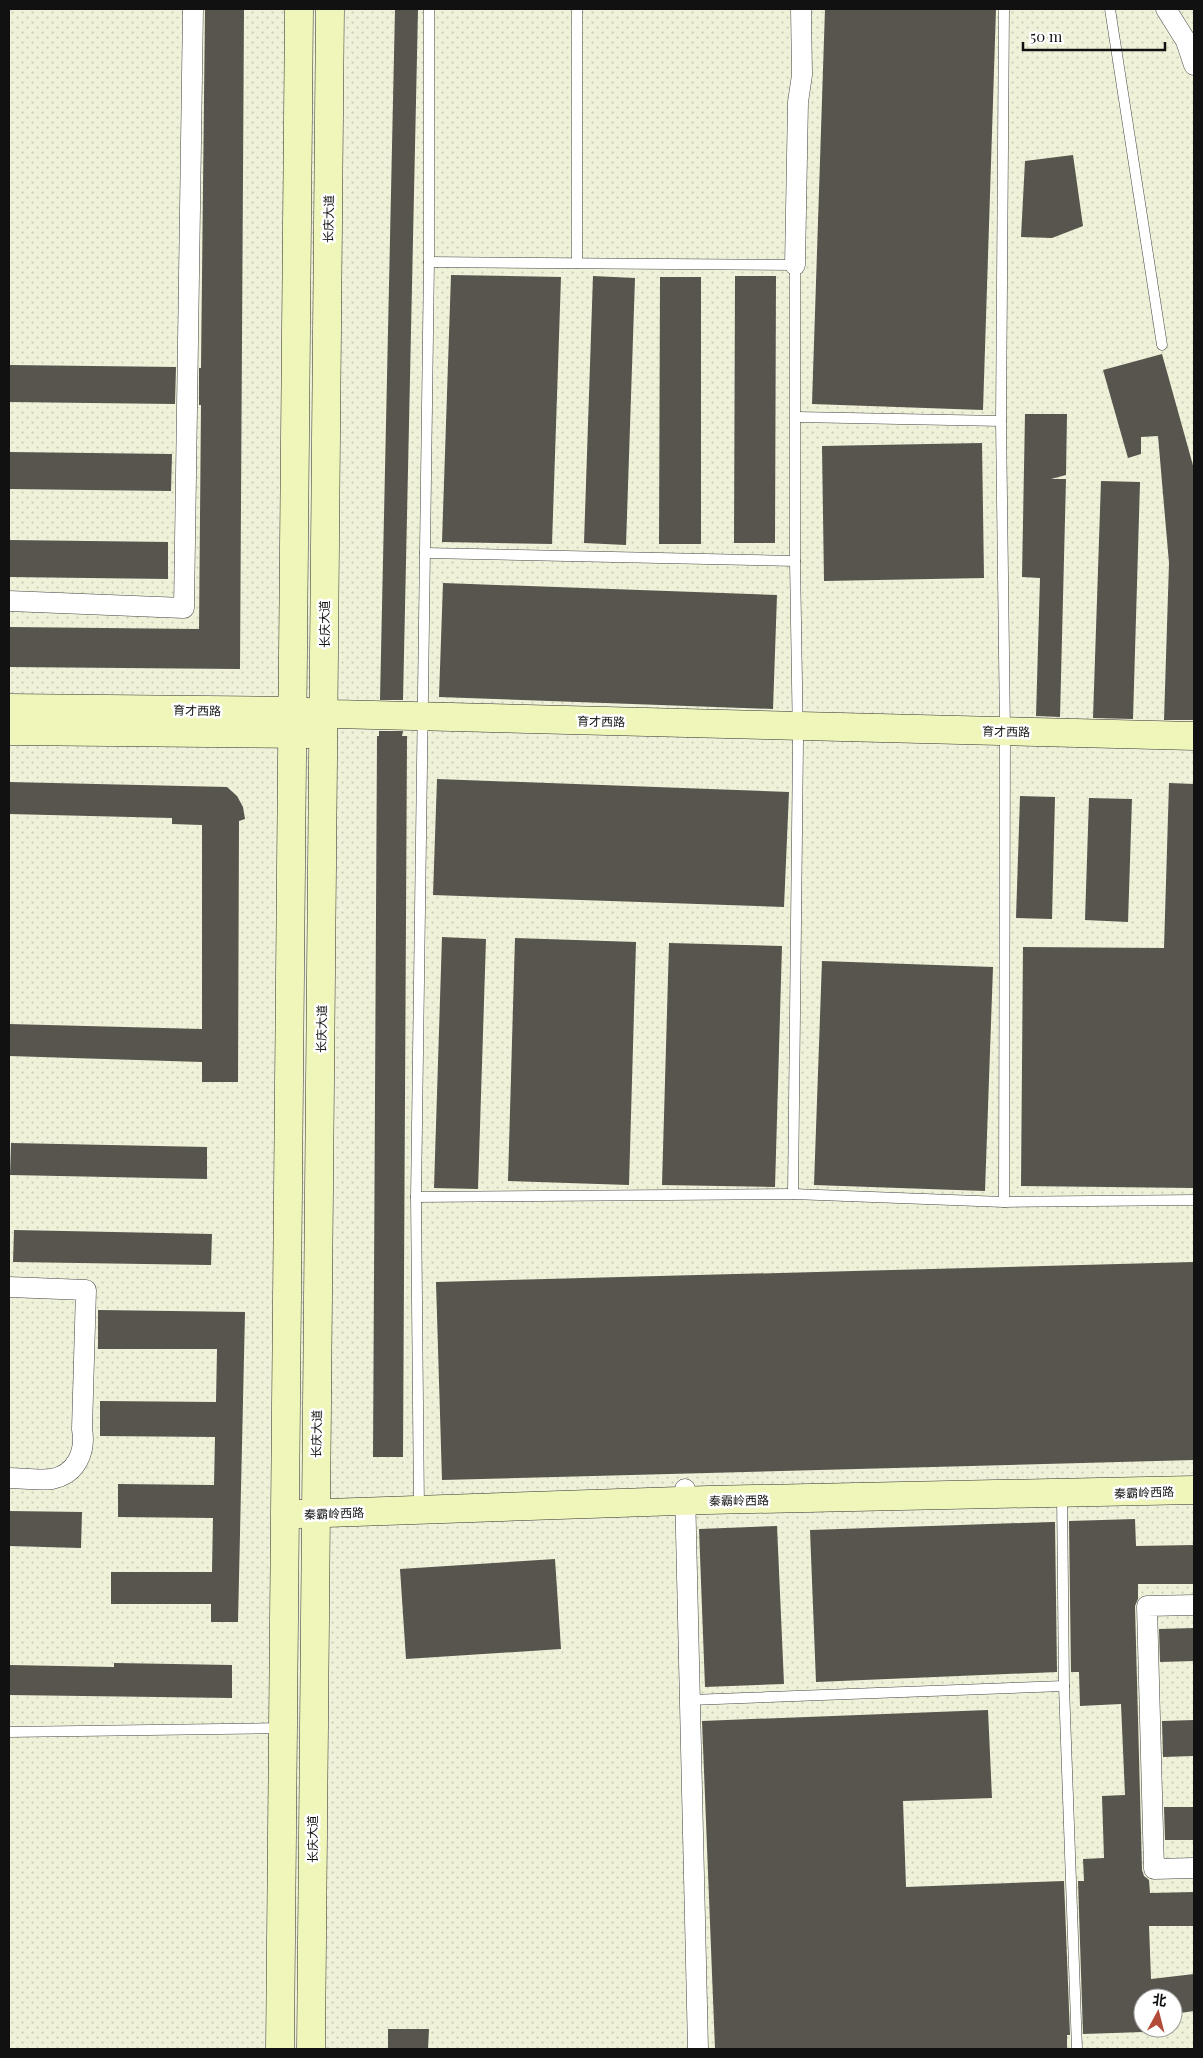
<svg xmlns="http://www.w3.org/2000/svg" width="1203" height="2058" font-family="'Playfair Display','Noto Sans SC',serif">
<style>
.farmland{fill:url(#farmland-dots);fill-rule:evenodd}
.building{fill:#58544e}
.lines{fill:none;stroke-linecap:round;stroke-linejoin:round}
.lane-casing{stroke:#444;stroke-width:11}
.street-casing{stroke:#444;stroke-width:21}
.secondary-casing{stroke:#333;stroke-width:29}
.lane{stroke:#fff;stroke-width:10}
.street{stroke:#fff;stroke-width:20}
.secondary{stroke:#f0f6b9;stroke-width:28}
.labels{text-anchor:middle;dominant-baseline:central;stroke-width:5;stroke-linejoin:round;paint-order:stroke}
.street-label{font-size:12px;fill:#111;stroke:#fff}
</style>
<defs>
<pattern id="farmland-dots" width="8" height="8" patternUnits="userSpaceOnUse" patternTransform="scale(1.25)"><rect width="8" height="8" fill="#eff2d8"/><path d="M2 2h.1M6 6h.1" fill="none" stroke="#ccceb8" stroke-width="1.8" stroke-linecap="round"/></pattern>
</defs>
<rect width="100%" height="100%" fill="#fefef6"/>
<path class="farmland" d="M9,9H1194V2049H9ZM1143,1998H1173V2028H1143Z"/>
<g class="building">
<polygon points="205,9 244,9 240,669 9,667 9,627 199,629 201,405 199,405 199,368 201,368"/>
<polygon points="395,9 418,9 403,700 380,700"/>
<polygon points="825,9 996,9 983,410 812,404"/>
<polygon points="1073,155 1083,226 1052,238 1021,237 1025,161"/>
<polygon points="451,275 561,277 552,544 442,542"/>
<polygon points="593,276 635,278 626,545 584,543"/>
<polygon points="735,276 776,276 775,543 734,543"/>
<polygon points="660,277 701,277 701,544 659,544"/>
<polygon points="1162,354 1194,469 1194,720 1164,720 1169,563 1158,436 1141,437 1141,454 1128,458 1103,370"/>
<polygon points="9,365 176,367 175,404 9,402"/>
<polygon points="1025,414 1067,414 1066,475 1051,479 1066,479 1060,717 1036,716 1040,578 1022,577"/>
<polygon points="982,443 984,578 824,581 822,446"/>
<polygon points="9,452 172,454 171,491 9,489"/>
<polygon points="1101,481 1140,482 1133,719 1093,718"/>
<polygon points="9,540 168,542 168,579 9,577"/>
<polygon points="443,583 777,595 773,709 439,697"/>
<polygon points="379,731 403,731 402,736 407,736 403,1457 373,1457 377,736 379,736"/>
<polygon points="437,779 789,792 784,907 433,895"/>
<polygon points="9,782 227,787 237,796 243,807 245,819 239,821 238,1082 202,1082 202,1062 9,1056 9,1024 202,1029 202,825 172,824 172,818 9,814"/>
<polygon points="1169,783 1194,784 1194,1188 1021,1186 1023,947 1164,948"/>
<polygon points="1020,796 1055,797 1052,919 1016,918"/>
<polygon points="1089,798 1132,799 1128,922 1085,920"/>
<polygon points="442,937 486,939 478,1189 434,1188"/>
<polygon points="515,938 636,942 629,1185 508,1181"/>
<polygon points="669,943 782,946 775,1187 662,1185"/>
<polygon points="822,961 993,967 985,1191 814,1185"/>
<polygon points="11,1143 207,1147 207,1179 10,1175"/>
<polygon points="14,1230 212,1234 211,1265 13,1262"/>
<polygon points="1194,1262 1194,1460 442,1480 436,1282"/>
<polygon points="98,1310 245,1312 238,1622 211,1622 211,1604 111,1604 111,1572 212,1572 213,1518 118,1517 118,1484 214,1485 215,1437 100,1436 100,1401 216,1402 217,1349 98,1349"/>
<polygon points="9,1511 82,1512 81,1548 9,1546"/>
<polygon points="1135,1519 1136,1546 1194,1545 1194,1584 1138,1584 1138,1599 1135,1606 1142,1870 1144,1876 1149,1880 1150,1893 1194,1892 1194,1926 1149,1926 1151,1979 1194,1974 1194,2011 1173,2014 1173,1998 1143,1998 1143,2032 1083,2034 1078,1881 1084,1881 1083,1859 1104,1858 1102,1796 1125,1795 1121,1704 1080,1706 1079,1672 1071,1672 1069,1521"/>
<polygon points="1052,1522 1055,1522 1057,1672 816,1682 810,1530"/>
<polygon points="777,1526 784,1684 705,1687 699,1529"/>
<polygon points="555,1559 561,1649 406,1659 400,1569"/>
<polygon points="1194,1628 1194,1661 1160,1662 1159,1629"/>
<polygon points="114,1663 232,1665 232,1698 9,1695 9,1665 114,1667"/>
<polygon points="988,1710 992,1798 903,1801 906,1887 1064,1881 1070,2035 1067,2035 1067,2049 715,2049 702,1721"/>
<polygon points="1194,1720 1194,1756 1163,1757 1162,1721"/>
<polygon points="1164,1807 1194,1807 1194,1840 1165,1840"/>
<polygon points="388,2029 429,2029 428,2049 388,2049"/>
</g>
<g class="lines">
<g class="lane-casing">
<g id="lane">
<polyline points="1004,9 1001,421 1005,731 1004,1202"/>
<polyline points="1110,9 1162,345"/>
<polyline points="429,262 795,265 795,561 798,743 793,1194"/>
<polyline points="577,263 577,9"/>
<polyline points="797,417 1001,421"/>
<polyline points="425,553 795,561"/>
<polyline points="416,1197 793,1194 1004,1202 1194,1200"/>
<polyline points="1062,1493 1064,1686 1077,2049"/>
<polyline points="419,1508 416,1197 429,262 429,9"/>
<polyline points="690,1700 1064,1686"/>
<polyline points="9,1732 282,1728"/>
</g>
</g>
<g class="street-casing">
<g id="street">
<polyline points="1166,9 1186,41 1194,65"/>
<polyline points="795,265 798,102 802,75 801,9"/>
<polyline points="9,601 184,608 193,9"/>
<path d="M9,1287L86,1290L82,1429C86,1451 77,1474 52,1479C39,1481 22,1478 9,1478"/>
<polyline points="685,1489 698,2049"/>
<polyline points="1194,1605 1147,1606 1154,1869 1194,1868"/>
</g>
</g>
<g class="secondary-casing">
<g id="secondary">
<polyline points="9,708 292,711 334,714 1194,736"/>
<polyline points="9,731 311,734"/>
<polyline points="298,1514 708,1500 1194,1490"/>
<polyline points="280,2049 299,9"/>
<polyline points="311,2049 330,9"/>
</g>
</g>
<use href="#lane" class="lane"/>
<use href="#street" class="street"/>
<use href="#secondary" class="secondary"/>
</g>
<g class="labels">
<g class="street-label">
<text transform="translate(328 219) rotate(-89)">长庆大道</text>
<text transform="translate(324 624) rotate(-90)">长庆大道</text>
<text transform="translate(197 710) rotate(1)">育才西路</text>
<text transform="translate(601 721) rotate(1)">育才西路</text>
<text transform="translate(1006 731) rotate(1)">育才西路</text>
<text transform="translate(321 1029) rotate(-89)">长庆大道</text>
<text transform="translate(316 1434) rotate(-89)">长庆大道</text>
<text transform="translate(1144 1492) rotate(-2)">秦霸岭西路</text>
<text transform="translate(739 1500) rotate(-1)">秦霸岭西路</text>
<text transform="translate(334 1513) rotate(-2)">秦霸岭西路</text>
<text transform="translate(312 1839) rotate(-90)">长庆大道</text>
</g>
</g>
<rect width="1203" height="2058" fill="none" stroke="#111111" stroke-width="20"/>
<g transform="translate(1158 2013) rotate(7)"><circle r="24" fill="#ffffff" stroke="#a0a0a0"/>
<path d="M0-4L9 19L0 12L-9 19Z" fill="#b24b38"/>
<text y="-8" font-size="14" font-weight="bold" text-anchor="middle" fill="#111111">北</text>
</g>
<path d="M1023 42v8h142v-8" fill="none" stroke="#111111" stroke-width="2.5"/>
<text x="1030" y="42" font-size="15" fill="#111111" stroke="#ffffff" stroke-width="4" paint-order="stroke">50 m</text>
</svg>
